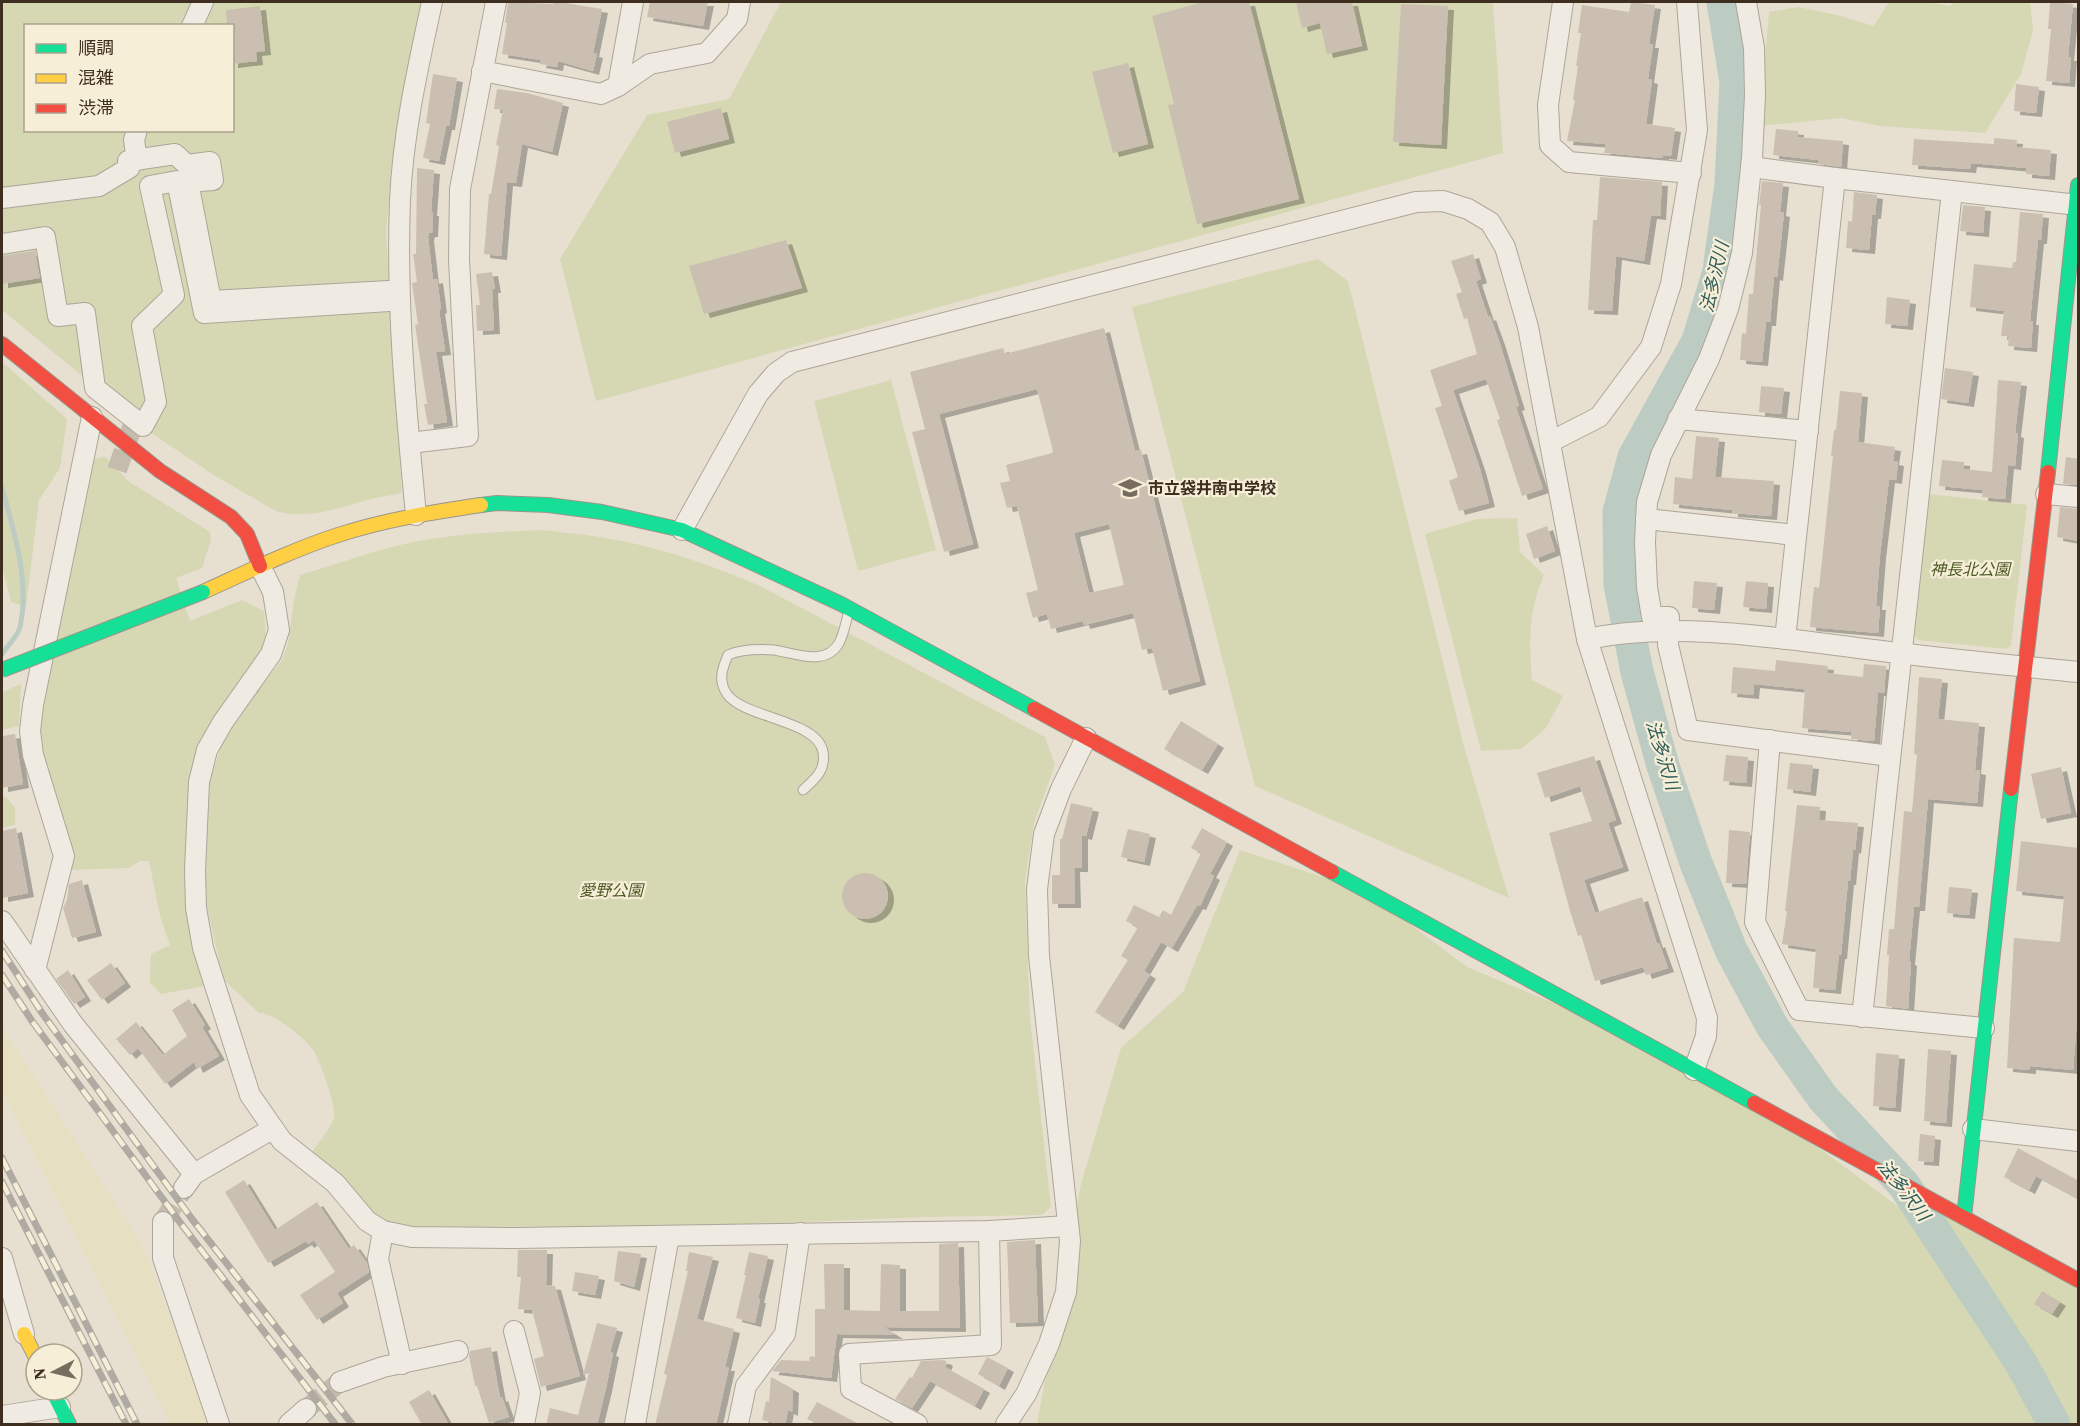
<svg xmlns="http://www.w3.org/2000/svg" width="2080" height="1426" font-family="'Source Serif 4','Noto Sans JP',serif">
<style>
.farmland{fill:#e6dfc2}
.green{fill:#d6d7b3;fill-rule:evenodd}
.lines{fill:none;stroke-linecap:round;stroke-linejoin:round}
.stream{stroke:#bcccc2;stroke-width:5}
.river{stroke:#bcccc2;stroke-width:33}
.building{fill:#cbbfb2;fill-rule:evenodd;filter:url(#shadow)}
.street-tunnel{stroke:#c5bcae;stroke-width:20;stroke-dasharray:20 10;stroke-linecap:butt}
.lane-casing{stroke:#ada599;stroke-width:11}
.street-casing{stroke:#ada599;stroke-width:22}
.fast-casing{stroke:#9c958a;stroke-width:16}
.slow-casing{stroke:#9c958a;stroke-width:16}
.jam-casing{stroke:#9c958a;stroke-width:16}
.lane{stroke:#efebe3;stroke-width:9}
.street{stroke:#efebe3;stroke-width:20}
.fast{stroke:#16e098;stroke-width:14}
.slow{stroke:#ffcf43;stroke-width:14}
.jam{stroke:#f24e42;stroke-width:14}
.rail-casing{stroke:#afaaa2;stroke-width:7}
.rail{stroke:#f7eed8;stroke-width:4.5;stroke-dasharray:14;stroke-linecap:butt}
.fast-bridge-casing{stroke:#9c958a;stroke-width:16;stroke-linecap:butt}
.fast-bridge{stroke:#16e098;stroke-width:14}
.labels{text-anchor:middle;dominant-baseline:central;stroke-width:4.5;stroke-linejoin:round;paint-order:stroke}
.poi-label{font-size:16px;font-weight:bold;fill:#3d2e20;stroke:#f7eed8;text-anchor:start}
.park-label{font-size:16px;font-style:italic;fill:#4d5a26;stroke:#f7eed8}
.water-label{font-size:18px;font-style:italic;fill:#2f5d5a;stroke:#f7eed8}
</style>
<defs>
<filter id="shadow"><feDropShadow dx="6" dy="4" stdDeviation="0" flood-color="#0004"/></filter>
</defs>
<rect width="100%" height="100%" fill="#e7e0d1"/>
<polygon class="farmland" points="2,1027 143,1246 210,1424 171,1424 2,1092"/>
<g class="green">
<path d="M2,2H424L391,170L386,234L402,493C389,496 376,497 364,501C335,509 307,520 276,511L212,474L153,434L2,310ZM26,26H232V130H26Z"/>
<polygon points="781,2 1493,2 1503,153 596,401 560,259 647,115 729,99"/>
<polygon points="1889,2 1929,2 1950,6 1954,2 2030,2 2033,31 2021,74 1985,133 1880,126 1841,118 1759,126 1769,12 1798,7 1837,15 1874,26"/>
<polygon points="1318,259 1348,281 1464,747 1509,898 1255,786 1132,307"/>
<polygon points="2,362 67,419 60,468 39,500 26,607 11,602 2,566"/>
<polygon points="891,380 936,550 858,571 814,401"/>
<polygon points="105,457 128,481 210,532 211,540 202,568 176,578 190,621 242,600 264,611 266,640 258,661 216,715 202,740 192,770 187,811 187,838 194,943 205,986 161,994 150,982 151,954 170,945 160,916 149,861 140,861 129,868 68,870 74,854 46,764 40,734 40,714 78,526 94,459"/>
<polygon points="1928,494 2027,505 2011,646 2005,649 1918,640 1913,633"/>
<path d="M1517,518L1520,552L1544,575C1528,613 1529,639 1532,680L1563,696L1546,728L1521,749L1481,751L1425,534L1477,519Z"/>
<path d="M543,530C567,533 592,535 617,540C665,549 713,566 758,585L1045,737L1055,765L1034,823L1025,882L1030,1018L1051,1207L1042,1215L925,1217L705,1226L413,1227L388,1222L373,1213L335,1170L312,1152C319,1141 336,1125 334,1111C334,1101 320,1062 315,1053C308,1040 273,1012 259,1013L223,979L205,897L206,791L221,747L236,718L282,660L288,643L295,595L300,575C331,566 361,555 392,547C441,534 493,532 543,530Z"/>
<polygon points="21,684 19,726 2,730 2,692"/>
<polygon points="2,796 6,797 15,808 15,825 2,828"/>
<polygon points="1240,850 1366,891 1467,967 1626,1033 1772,1113 1904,1211 1908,1218 1932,1208 2078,1282 2078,1424 1037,1424 1081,1184 1121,1048 1183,992"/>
</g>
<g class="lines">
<path class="stream" d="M2,488C14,531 30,582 20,627C18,636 7,646 2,654"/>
<polyline class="river" points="1723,2 1736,82 1731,184 1719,271 1698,341 1634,457 1619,512 1620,584 1637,672 1663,766 1696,863 1731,950 1772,1026 1823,1098 1904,1185 2021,1363 2054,1424"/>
</g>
<g class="building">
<polygon points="508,2 553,4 553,2 559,2 602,9 593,53 597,54 593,71 558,61 557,67 540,64 541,60 502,54 507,23 505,23"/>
<polygon points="650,2 708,2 703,26 647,17"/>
<polygon points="1203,2 1249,2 1299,199 1197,224 1168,105 1174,104 1152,16"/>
<polygon points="1296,2 1352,2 1362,46 1327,54 1320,23 1302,28"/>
<polygon points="1631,2 1655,5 1649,44 1653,44 1648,79 1652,80 1646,124 1675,128 1671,156 1663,155 1663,158 1604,153 1606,144 1567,141 1575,100 1573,100 1578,66 1576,66 1581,33 1578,33 1582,5 1629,12"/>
<polygon points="2050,2 2073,4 2068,57 2071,57 2069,83 2046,81 2051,29 2048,29"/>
<polygon points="1401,4 1448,6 1441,145 1393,142"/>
<polygon points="260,6 265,51 256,52 257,61 232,64 232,26 227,26 226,10"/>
<polygon points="1128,63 1148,144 1113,153 1092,72"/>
<polygon points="433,74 457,78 449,126 446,126 439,161 423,158 430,124 426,123"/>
<polygon points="2016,84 2039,87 2036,113 2014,111"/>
<polygon points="497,89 527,93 563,103 552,152 522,144 516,183 507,182 501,256 484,254 489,194 491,194 499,146 496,145 503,110 494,109"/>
<polygon points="721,108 729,139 675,153 667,122"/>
<polygon points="1776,129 1798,131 1798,137 1843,141 1841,167 1818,164 1818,160 1773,155"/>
<polygon points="1994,138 2017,140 2016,147 2051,150 2049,176 2026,174 2026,168 1971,163 1970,169 1912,165 1914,139 1994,144"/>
<polygon points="417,168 434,170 431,212 433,212 432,233 429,233 428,237 433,280 437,279 441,309 439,310 445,351 436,352 447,422 428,425 424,404 427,404 415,325 418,324 412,283 417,282 413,254 416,254"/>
<polygon points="1600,177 1662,182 1660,216 1651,215 1644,261 1616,256 1612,311 1588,310 1593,220 1597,220"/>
<polygon points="1762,181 1783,183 1780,212 1784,213 1777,277 1774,276 1770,322 1766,322 1762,362 1740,360 1742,333 1746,334 1749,294 1753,294 1761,205 1759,205"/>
<polygon points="1854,192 1877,195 1875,215 1872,215 1869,250 1846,248 1848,221 1852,222"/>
<polygon points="1963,205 1985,207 1983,233 1960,231"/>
<polygon points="2020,212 2043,214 2041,240 2038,240 2030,321 2033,321 2031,348 2008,346 2009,336 2001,336 2004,311 1970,307 1974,264 2012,268 2013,262 2016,262"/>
<polygon points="786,240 802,288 704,314 689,266"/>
<polygon points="35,251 40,278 2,284 2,256"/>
<polygon points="1473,254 1481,279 1476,281 1488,317 1490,316 1499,341 1519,406 1516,407 1543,489 1522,496 1497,420 1500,419 1486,379 1453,390 1480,469 1489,503 1459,511 1449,481 1458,477 1435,408 1442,406 1430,370 1477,354 1467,318 1464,319 1456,294 1462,292 1451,261"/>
<polygon points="492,272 495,289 492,289 494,330 477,331 476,305 480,305 476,274"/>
<polygon points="1887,297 1910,300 1907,326 1885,324"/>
<path d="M1104,328L1135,451L1141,450L1200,681L1163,691L1152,648L1142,650L1133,613L1084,625L1083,621L1051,629L1047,614L1033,618L1026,593L1038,590L1017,506L1007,508L1000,483L1010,481L1006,465L1052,453L1053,451L1037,389L939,414L973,544L944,552L912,432L925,429L910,372L1003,348L1005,354ZM1109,524L1124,585L1089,593L1074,533Z"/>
<polygon points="1945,368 1973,372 1968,403 1941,399"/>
<polygon points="1998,380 2021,382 2015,433 2018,434 2015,466 2008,465 2005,499 1982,497 1983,490 1939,486 1942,460 1964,462 1964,469 1992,472"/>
<polygon points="1761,386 1784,388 1781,414 1759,412"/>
<polygon points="1840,391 1862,393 1858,442 1895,447 1893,461 1898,462 1896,480 1889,479 1880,555 1876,606 1880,606 1878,633 1810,627 1814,587 1819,588 1833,456 1831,456 1834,430 1836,430"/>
<polygon points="1696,436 1719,438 1715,477 1774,481 1771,516 1732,513 1732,510 1673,504 1675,477 1692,479"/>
<polygon points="2066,457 2079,459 2079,485 2063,484"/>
<polygon points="2060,507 2079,509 2079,541 2057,537"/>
<polygon points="1547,526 1555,551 1534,559 1526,534"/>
<polygon points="1694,581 1717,583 1714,610 1692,608"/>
<polygon points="1746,581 1768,583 1766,609 1743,607"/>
<polygon points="1776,660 1828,666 1827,673 1863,677 1864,664 1886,666 1884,693 1878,692 1874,741 1851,739 1852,732 1802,728 1805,690 1803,689 1754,684 1753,695 1731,693 1733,667 1775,671"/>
<polygon points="1919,677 1942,679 1938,719 1979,723 1975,770 1980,771 1977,803 1928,799 1919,907 1914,907 1909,961 1911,962 1908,1009 1886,1006 1889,955 1887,955 1889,929 1894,929 1904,811 1912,812 1917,755 1914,754"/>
<polygon points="1181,721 1218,744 1202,770 1164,749"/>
<polygon points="15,734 23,784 2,788 2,736"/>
<polygon points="1726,755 1748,757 1746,783 1723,781"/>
<polygon points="1594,756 1616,820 1608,823 1623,867 1584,880 1595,913 1642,897 1657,944 1659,943 1668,968 1646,975 1643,967 1595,981 1581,935 1578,936 1570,911 1549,833 1592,821 1580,786 1545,798 1537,773"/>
<polygon points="1790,763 1813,765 1810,792 1787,789"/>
<polygon points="2061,767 2071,813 2041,819 2031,774"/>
<polygon points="1071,803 1093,808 1086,836 1082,835 1082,868 1074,868 1075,904 1052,904 1052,875 1060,875 1060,839 1062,839"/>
<polygon points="1797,805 1820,807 1819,820 1858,823 1855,850 1853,849 1850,881 1848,881 1841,955 1839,955 1835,990 1813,988 1816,949 1782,944 1787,911 1785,911 1788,885"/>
<polygon points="16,828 28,893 2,898 2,831"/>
<polygon points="1202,828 1227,842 1210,874 1214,876 1200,906 1197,905 1172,948 1161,942 1144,971 1150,975 1118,1026 1095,1012 1128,960 1121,956 1138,927 1126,921 1134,905 1159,917 1163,910 1171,915 1201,853 1191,848"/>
<polygon points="1128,829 1150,834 1144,862 1121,857"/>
<polygon points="1729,830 1750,832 1746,884 1726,883"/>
<polygon points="2021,841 2079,848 2079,994 2073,1070 2030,1066 2030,1070 2007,1068 2014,938 2060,942 2064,896 2016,891"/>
<circle cx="865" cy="896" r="23"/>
<polygon points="82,880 96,932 72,938 63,908 67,900 69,884"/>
<polygon points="1949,887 1972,889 1969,915 1947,913"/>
<polygon points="111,963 125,983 102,1000 87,980"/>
<polygon points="68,970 85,997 74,1004 56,979"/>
<polygon points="189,999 205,1025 202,1027 219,1056 197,1069 194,1062 165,1084 138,1048 130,1055 116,1039 136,1022 163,1055 187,1036 172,1010"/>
<polygon points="1928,1049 1951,1051 1946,1123 1924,1121"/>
<polygon points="1876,1053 1899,1055 1895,1108 1873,1106"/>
<polygon points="1920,1134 1935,1136 1933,1162 1918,1161"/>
<polygon points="2018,1148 2079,1181 2079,1199 2036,1176 2029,1190 2004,1177"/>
<polygon points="244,1180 275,1230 317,1202 349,1249 354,1245 367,1263 369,1272 337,1293 343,1303 317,1320 300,1295 335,1272 314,1240 308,1244 306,1241 268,1263 225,1192"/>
<polygon points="1035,1240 1038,1322 1010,1323 1007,1242"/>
<polygon points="958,1243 960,1328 884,1327 897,1335 837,1334 831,1378 772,1371 781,1360 809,1361 810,1356 815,1357 815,1309 825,1309 824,1264 844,1264 844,1310 880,1311 881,1264 900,1265 900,1311 939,1311 939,1244"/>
<polygon points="518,1250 547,1250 546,1285 555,1286 580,1376 541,1387 534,1359 544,1356 532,1310 518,1309 521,1277 517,1277"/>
<polygon points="618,1251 641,1254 634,1287 614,1281"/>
<polygon points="689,1252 713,1257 697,1319 734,1329 725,1367 729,1367 716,1425 655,1425 667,1375 664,1374 688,1271 686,1271"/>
<polygon points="749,1252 768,1256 758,1299 760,1299 755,1323 736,1318 746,1275 744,1275"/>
<polygon points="575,1272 599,1276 595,1295 572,1291"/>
<polygon points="2042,1291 2060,1302 2052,1314 2034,1304"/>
<polygon points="597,1323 617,1328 610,1352 613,1353 606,1388 597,1425 546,1425 550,1408 578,1415 589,1373 583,1375"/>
<polygon points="491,1347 500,1398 502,1397 509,1417 489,1423 477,1386 475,1386 469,1356 470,1351"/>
<polygon points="987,1357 1008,1368 999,1386 978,1374"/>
<polygon points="944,1360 947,1362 945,1367 984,1389 975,1406 930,1381 912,1408 895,1399 910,1377 912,1378 921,1361"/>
<polygon points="771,1377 793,1389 792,1412 788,1410 785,1425 762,1420 766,1401 769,1402"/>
<polygon points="429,1390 449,1425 422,1425 409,1402"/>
<polygon points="817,1402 861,1425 820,1425 807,1419"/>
</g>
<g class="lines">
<g class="street-tunnel">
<polyline points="117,470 135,419"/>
<polyline points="238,685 257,701"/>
<polyline points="163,1222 184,1188"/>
<polyline points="306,1409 340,1382"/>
</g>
<g class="lane-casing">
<path id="lane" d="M803,790C816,778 826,770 823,752C818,720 743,718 727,694C718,681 722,669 728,655C742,649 759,649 774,650C794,653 826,667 839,643C844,634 846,621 849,611"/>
</g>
<g class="street-casing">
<g id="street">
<polyline points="1563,2 1548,105 1550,145 1569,162 1691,173"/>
<polyline points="1746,2 1754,48 1755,95 1752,158 1742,253 1728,309 1709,359 1661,455 1647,502 1645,542 1647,587 1652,617 1669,617 1668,645 1688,730 1890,756"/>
<polyline points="192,26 203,2"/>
<polyline points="482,71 601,94 618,86 650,64 707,53 737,19 740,2"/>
<polyline points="618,86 633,2"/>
<polyline points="137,130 134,140 137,160"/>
<polyline points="1751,167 1835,178"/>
<polyline points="2,198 99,186 129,168 128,161 175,154 187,165 210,162 213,180 188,182 211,301 389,291 389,301 204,313 177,181 150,186 174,295 142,326 156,402 143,426 95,388 85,313 58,316 45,237 2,244"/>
<polyline points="1678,419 1808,431"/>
<polyline points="1550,442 1599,417 1651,347 1671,284 1697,130 1687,2"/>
<polyline points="410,443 468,436 459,259 460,189 496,2"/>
<polyline points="2046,494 2078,497"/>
<path d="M416,515C406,410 396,305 400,200C403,133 418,67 432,2"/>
<polyline points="1646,519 1796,535"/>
<polyline points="682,530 758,394 776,373 792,362 1416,202 1443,201 1468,209 1490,222 1505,247 1528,327 1587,639 1707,1018 1706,1036 1694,1070"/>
<polyline points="260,566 273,592 279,630 271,654 223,722 207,750 199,782 195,870 196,908 203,948 250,1095 282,1141 335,1183 367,1221 383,1231 412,1237 516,1238 989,1231 1068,1226"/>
<path d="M1587,639C1676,620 1784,639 1874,650C1942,659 2010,665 2078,672"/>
<polyline points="1785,639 1835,178 2078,205"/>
<polyline points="1770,740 1755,922 1799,1010 1984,1028"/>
<polyline points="2,921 73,1024 194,1174"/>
<polyline points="35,970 64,856 33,755 30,731 33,705 92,417"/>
<polyline points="1862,1017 1952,191"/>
<polyline points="1973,1129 2078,1141"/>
<polyline points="184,1188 194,1174 272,1129"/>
<polyline points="163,1222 163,1258 219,1424"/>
<polyline points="383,1231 378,1259 402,1364"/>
<polyline points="2,1258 24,1334"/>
<polyline points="514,1331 530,1393 524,1424"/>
<polyline points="340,1382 383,1367 458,1351"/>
<polyline points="2,1416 60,1407"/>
<polyline points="289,1424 306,1409"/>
<polyline points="635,1424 669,1236"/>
<polyline points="738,1424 746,1386 785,1334 800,1233"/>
<polyline points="917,1424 851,1389 849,1354 991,1345 989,1231"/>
<polyline points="1006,1424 1026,1394 1049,1344 1066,1292 1070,1241 1039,956 1037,889 1044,834 1061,789 1086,738"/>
</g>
</g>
<g class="fast-casing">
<g id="fast">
<polyline points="2048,472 2078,185"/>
<polyline points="481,505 497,503 548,505 602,512 682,530 841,604 1034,709"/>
<polyline points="1332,872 1754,1103"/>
<polyline points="1964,1217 2011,789"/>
<polyline points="52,1390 69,1424"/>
</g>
</g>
<g class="slow-casing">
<g id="slow">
<path d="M203,592C247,572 292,550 338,535C384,520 433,512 481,505"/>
<polyline points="24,1334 36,1358"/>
</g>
</g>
<g class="jam-casing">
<g id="jam">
<polyline points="2,344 160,471 231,517 247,534 260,566"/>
<polyline points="1034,709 1332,872"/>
<polyline points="2011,789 2048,472"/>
<polyline points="1754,1103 2078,1280"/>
</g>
</g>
<use href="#lane" class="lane"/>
<use href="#street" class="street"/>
<use href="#fast" class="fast"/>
<use href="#slow" class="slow"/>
<use href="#jam" class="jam"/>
<g class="rail-casing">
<g id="rail">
<polyline points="2,951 42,1013 192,1219 352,1424"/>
<polyline points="2,975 32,1021 182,1225 335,1424"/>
<polyline points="2,1158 137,1424"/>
<polyline points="2,1182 126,1424"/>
</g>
</g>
<use href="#rail" class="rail"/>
<g class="fast-bridge-casing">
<polyline id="fast-bridge" points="2,670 203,592"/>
</g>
<use href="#fast-bridge" class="fast-bridge"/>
</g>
<defs>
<g id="school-bare" transform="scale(1.8)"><path d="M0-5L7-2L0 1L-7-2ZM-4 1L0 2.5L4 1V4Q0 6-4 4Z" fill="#786c5e" stroke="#f7eed8" stroke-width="2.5" paint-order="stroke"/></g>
</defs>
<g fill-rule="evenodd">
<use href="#school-bare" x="1130" y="488"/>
</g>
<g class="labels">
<g class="poi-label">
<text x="1148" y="488">市立袋井南中学校</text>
</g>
<g class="park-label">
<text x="1970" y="569">神長北公園</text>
<text x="611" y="890">愛野公園</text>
</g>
<g class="water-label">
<text transform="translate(1714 277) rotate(-77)">法多沢川</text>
<text transform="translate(1663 755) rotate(73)">法多沢川</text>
<text transform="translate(1904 1190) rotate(52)">法多沢川</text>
</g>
</g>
<rect width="2080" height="1426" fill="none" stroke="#3d2e20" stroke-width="6"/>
<rect x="24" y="24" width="210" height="108" fill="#f7eed8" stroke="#ada18e" stroke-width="1.5"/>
<rect x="36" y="44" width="30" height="9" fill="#16e098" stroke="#ada18e" stroke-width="1.5"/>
<text x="78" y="54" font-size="18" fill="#3d2e20">順調</text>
<rect x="36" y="74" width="30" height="9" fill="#ffcf43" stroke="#ada18e" stroke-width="1.5"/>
<text x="78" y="84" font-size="18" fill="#3d2e20">混雑</text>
<rect x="36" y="104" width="30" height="9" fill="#f24e42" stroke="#ada18e" stroke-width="1.5"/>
<text x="78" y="114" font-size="18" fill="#3d2e20">渋滞</text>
<g transform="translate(54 1372) rotate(263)"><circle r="28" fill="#f7eed8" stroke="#ada18e" stroke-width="1.5"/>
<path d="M0-4.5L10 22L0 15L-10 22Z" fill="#786c5e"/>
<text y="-9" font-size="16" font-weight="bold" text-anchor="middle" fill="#3d2e20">N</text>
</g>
</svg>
